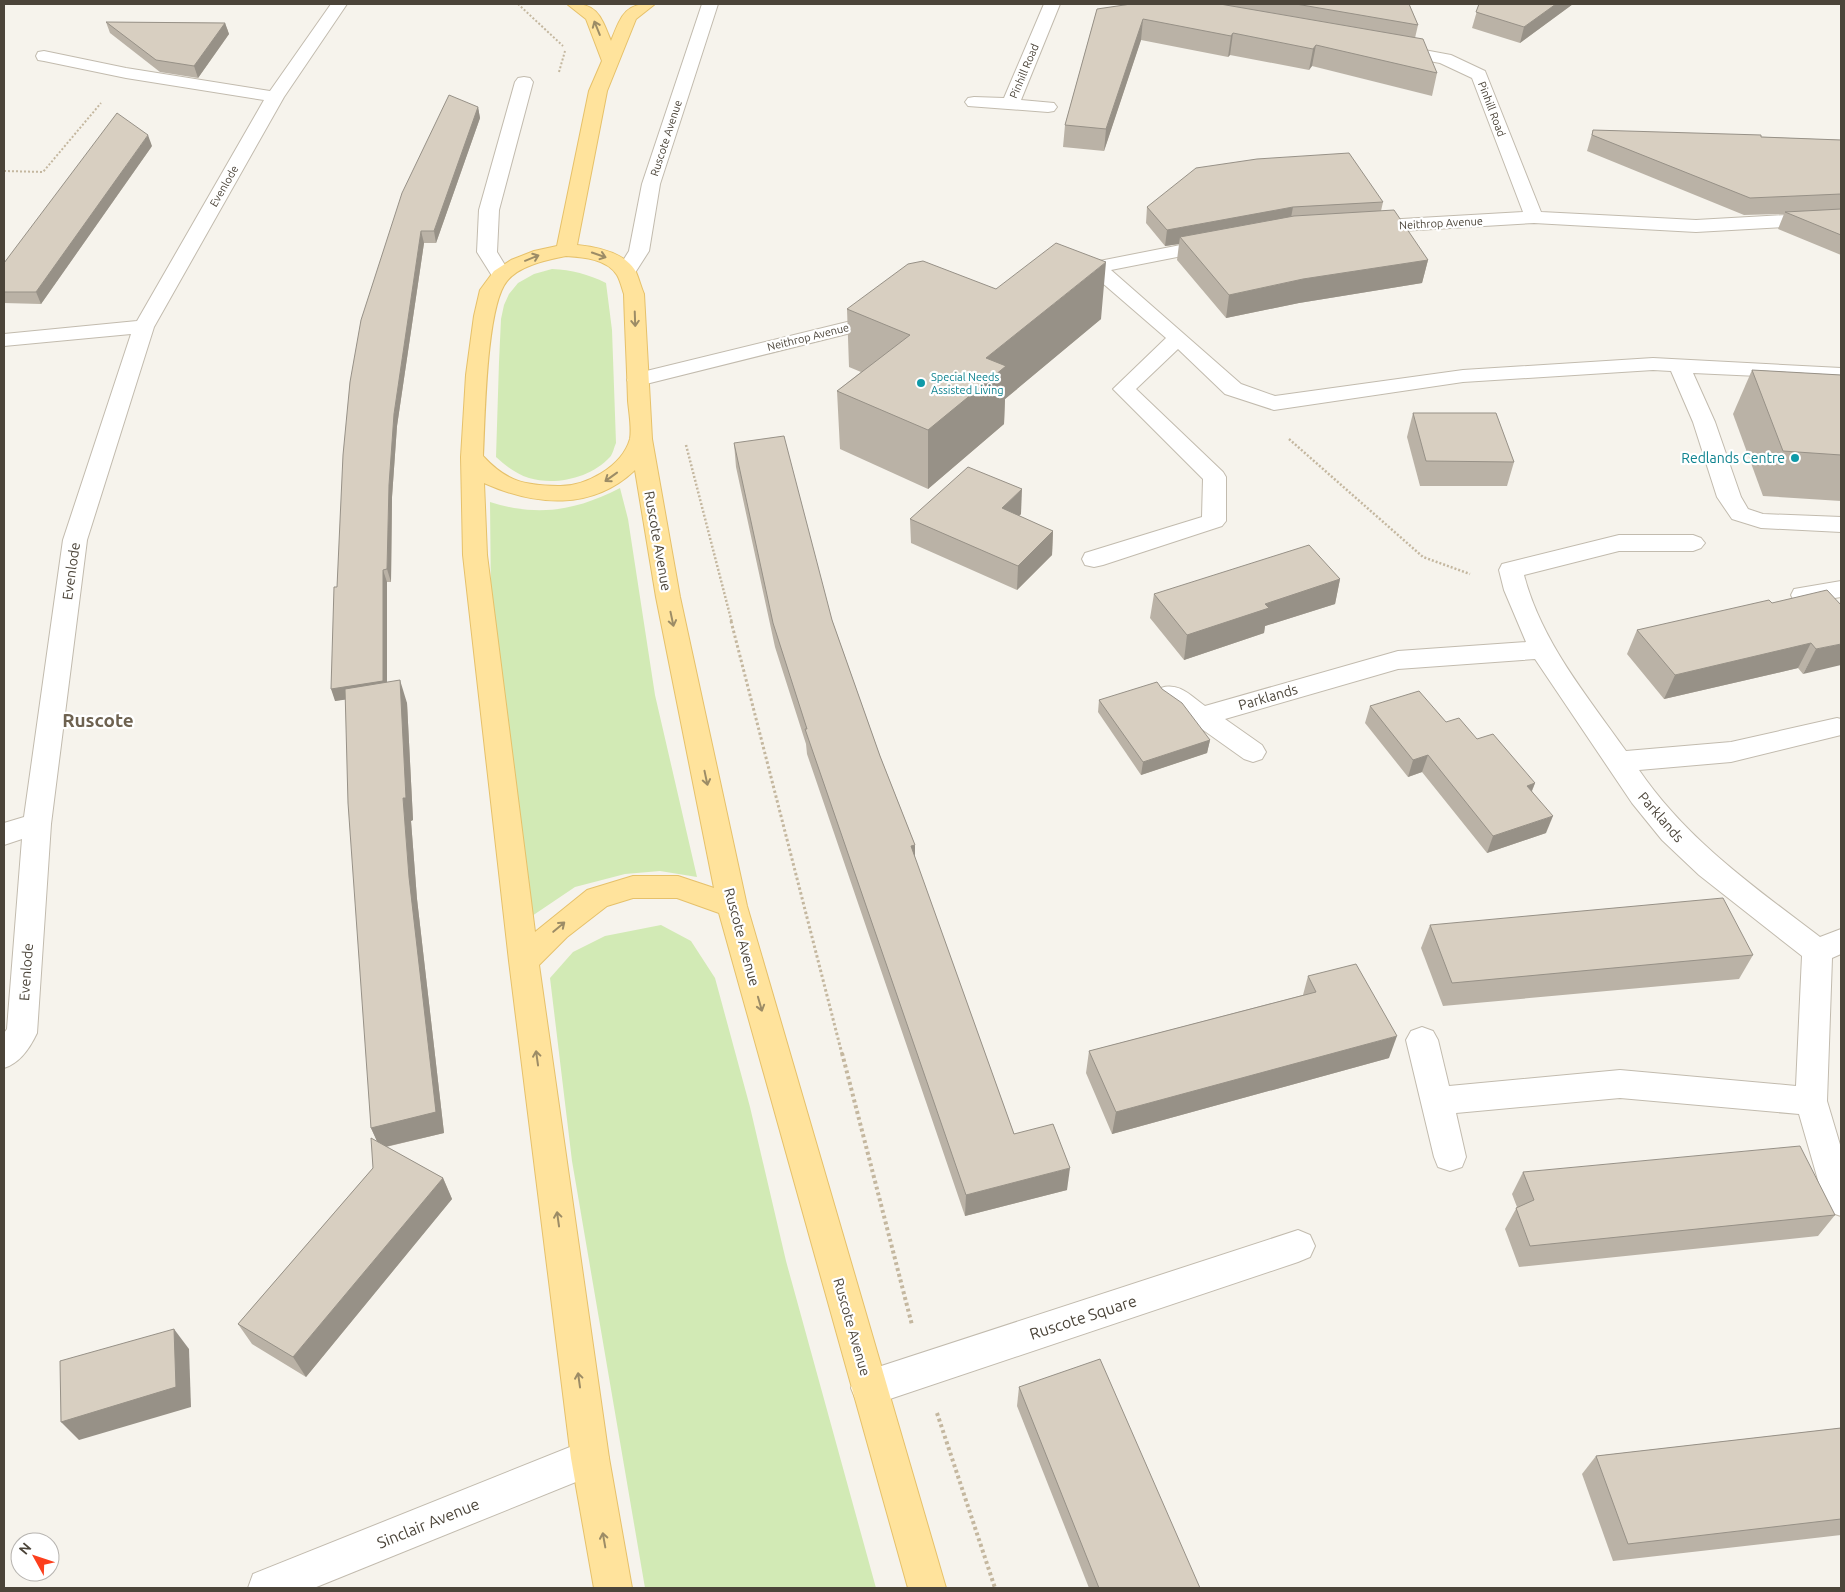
<svg xmlns="http://www.w3.org/2000/svg" width="1845" height="1592" font-family="Ubuntu,sans-serif">
<style>
.green{fill:#d2eab5}
.lines{fill:none;stroke-linecap:round;stroke-linejoin:round}
.minor-casing{stroke:#c2bbae;stroke-width:2}
.major-casing{stroke:#e6c16a;stroke-width:2}
.path-far3{stroke:#c4b79f;stroke-width:2;stroke-dasharray:2 2;stroke-linecap:butt}
.path-far2{stroke:#c4b79f;stroke-width:2.5;stroke-dasharray:2 2;stroke-linecap:butt}
.path-far1{stroke:#c4b79f;stroke-width:3;stroke-dasharray:2.5 2.5;stroke-linecap:butt}
.path{stroke:#c4b79f;stroke-width:4;stroke-dasharray:3 3;stroke-linecap:butt}
.minor{fill:#fff;fill-rule:evenodd}
.major{fill:#ffe39c;fill-rule:evenodd}
.wall{fill:#bab2a6}
.shaded-wall{fill:#979187}
.building{fill:#d8cfc1;stroke:#979187}
.oneway{stroke:#9c8c66}
.culture-dot{fill:#0f9aa8;stroke:#fff;stroke-width:2}
.labels{text-anchor:middle;dominant-baseline:central;stroke-width:4.5;stroke-linejoin:round;paint-order:stroke}
.far-street-label{font-size:11px;fill:#4b4439;stroke:#fff}
.far-culture-label{font-size:11px;fill:#0d838f;stroke:#fff;text-anchor:start}
.culture-label{font-size:14px;fill:#0d838f;stroke:#fff;text-anchor:end}
.street-label{font-size:14px;fill:#4b4439;stroke:#fff}
.near-street-label{font-size:16px;fill:#4b4439;stroke:#fff}
.district-label{font-size:19px;font-weight:bold;fill:#6e6250;stroke:#fff}
</style>
<rect width="100%" height="100%" fill="#f6f3ec"/>
<g class="green">
<path d="M552,269C572,270 588,274 606,283L612,330L616,443C614,447 613,454 610,457C591,478 555,486 529,478C516,474 506,466 496,457L499,362L501,319L504,305L509,294L518,283L534,274Z"/>
<path d="M620,488L628,519L655,695L697,877L660,871L625,874L575,887L532,916L491,602L490,502C538,517 575,511 620,488Z"/>
<polygon points="661,925 691,941 715,978 750,1107 786,1261 876,1588 645,1588 572,1161 550,978 573,952 605,936"/>
</g>
<g class="lines">
<g class="minor-casing">
<g id="minor">
<path d="M331,4H347L284,97L154,327L87,540L51,824L37,1033C30,1048 20,1063 4,1068V1033L7,1029L22,839L4,845V823L24,817L63,540L131,334L4,346V334L137,321L264,100L126,78L44,61L38,60L36,56L38,52L44,51L126,68L270,91Z"/>
<polygon points="702,4 718,4 660,184 649,251 633,276 626,278 619,276 616,272 629,251 642,184"/>
<polygon points="1044,4 1060,4 1021,100 1054,103 1057,107 1054,111 1048,112 968,106 965,102 968,98 974,97 1004,98"/>
<polygon points="1392,44 1451,55 1485,71 1541,212 1696,220 1841,212 1841,224 1696,232 1534,223 1367,233 1360,231 1357,227 1360,223 1367,221 1523,212 1472,78 1440,63 1386,53 1384,49 1386,45"/>
<polygon points="524,77 530,78 533,82 499,210 497,252 511,275 508,279 501,281 494,279 477,252 479,210 515,82 518,78"/>
<polygon points="1216,238 1223,240 1226,244 1223,248 1111,270 1241,384 1275,396 1463,370 1653,358 1841,368 1841,380 1693,373 1715,422 1741,497 1748,509 1763,514 1841,517 1841,532 1761,528 1732,519 1717,497 1693,422 1671,371 1653,370 1463,382 1274,410 1225,394 1178,349 1136,389 1223,472 1226,477 1226,521 1222,526 1103,565 1094,567 1085,565 1082,559 1085,553 1202,517 1203,479 1113,389 1166,338 1092,274 1069,279 1062,277 1059,273 1062,269 1069,267"/>
<polygon points="884,313 891,315 894,319 891,323 638,386 630,385 627,380 630,375"/>
<path d="M1619,535H1693L1701,538L1705,543L1701,548L1693,551H1619L1524,575C1541,641 1587,696 1626,751L1731,742L1837,718L1841,719V735L1837,736L1731,762L1639,770C1687,840 1753,886 1820,937L1841,929V954L1832,958L1827,1101L1841,1148V1216L1829,1212L1824,1201L1799,1114L1620,1098L1456,1113L1466,1157L1462,1167L1450,1171L1438,1167L1434,1157L1406,1040L1411,1031L1422,1027L1433,1031L1438,1040L1449,1086L1620,1070L1796,1086L1802,956L1699,875L1662,840L1632,803L1535,659L1398,669L1225,719L1262,745L1266,752L1262,759L1253,762L1244,759L1161,700L1157,694L1161,688C1179,682 1191,696 1205,706L1398,651L1526,642L1504,590L1499,570L1502,564Z"/>
<polygon points="1841,581 1841,597 1803,603 1794,601 1791,595 1794,589"/>
<polygon points="1298,1230 1310,1235 1315,1246 1310,1257 1298,1262 869,1406 856,1400 851,1388 856,1376 869,1370"/>
<polygon points="590,1439 603,1445 609,1458 603,1471 314,1588 248,1588 253,1574"/>
</g>
</g>
<g class="major-casing">
<path id="major" d="M567,4C597,2 601,16 611,41C621,16 625,2 655,4L636,19L607,91L577,245C597,247 625,252 636,272C639,279 641,287 644,294L652,439L680,597L747,906L946,1588H908L719,913L677,898H633L607,906L567,937L539,965L609,1458L632,1588H594L571,1458L509,961L463,555L461,457L466,375L474,316L480,290L494,271L511,260L534,251L557,246L589,91L602,61L586,19ZM566,256C583,257 607,259 617,275C620,280 622,288 624,294C625,330 627,365 628,401C629,412 632,428 630,439C622,467 585,487 558,486C524,485 507,482 483,456C485,420 486,306 507,281C520,265 547,260 566,256ZM635,470L656,597L714,888L678,876H633L587,890L535,932L487,555L484,483C535,506 592,511 635,470Z"/>
</g>
<g class="path-far3">
<polyline points="518,4 563,46"/>
<polyline points="559,72 565,51"/>
<polyline points="4,171 43,172 101,103"/>
</g>
<g class="path-far2">
<polyline points="1289,439 1423,557 1470,574"/>
<polyline points="686,445 732,623"/>
</g>
<polyline class="path-far1" points="731,621 842,1054"/>
<g class="path">
<polyline points="842,1053 912,1325"/>
<polyline points="937,1413 995,1588"/>
</g>
<use href="#minor" class="minor"/>
<use href="#major" class="major"/>
</g>
<g class="wall">
<polygon points="1221,4 1409,4 1418,25 1415,38 1437,73 1432,96 1312,66 1309,70 1230,55 1228,57 1141,40 1104,151 1063,147 1065,125 1097,9"/>
<polygon points="1479,4 1573,4 1520,43 1472,28"/>
<polygon points="106,22 225,23 229,34 198,78 160,72 110,33"/>
<polygon points="478,107 480,118 436,243 424,243 397,426 392,497 391,582 387,582 387,682 407,703 413,820 411,821 417,899 444,1133 386,1147 443,1178 452,1199 306,1377 252,1344 238,1324 373,1168 377,1141 371,1128 346,699 335,701 337,587 350,382"/>
<polygon points="1593,130 1841,140 1841,255 1778,229 1784,214 1744,215 1587,151"/>
<polygon points="152,146 41,304 4,303 4,263"/>
<polygon points="1383,202 1381,211 1428,260 1422,283 1299,303 1226,318 1177,260 1179,244 1165,246 1146,223 1147,207"/>
<polygon points="996,289 1101,319 1005,399 1004,424 928,489 840,449 837,391 861,372 849,367 847,309"/>
<polygon points="1752,370 1841,375 1841,501 1763,496 1733,414"/>
<polygon points="1413,413 1514,462 1507,486 1420,486 1407,437"/>
<polygon points="734,443 832,620 880,756 915,845 915,859 1014,1134 1067,1190 965,1216 807,754 806,744 775,647 736,467"/>
<polygon points="1021,514 1019,516 1053,531 1052,555 1017,590 911,543 910,519"/>
<polygon points="1340,579 1335,604 1265,626 1264,633 1184,660 1150,618 1154,594"/>
<polygon points="1772,603 1841,605 1803,674 1798,668 1664,699 1627,654 1637,630"/>
<polygon points="1162,689 1210,740 1207,753 1141,775 1098,712 1099,700"/>
<polygon points="1370,706 1446,722 1477,739 1535,783 1532,791 1546,833 1487,853 1422,772 1408,777 1365,723"/>
<polygon points="1430,925 1753,955 1739,979 1443,1006 1421,948"/>
<polygon points="1308,976 1389,1058 1112,1134 1086,1073 1089,1051 1303,995"/>
<polygon points="1523,1172 1835,1215 1818,1236 1519,1267 1505,1229 1517,1207 1512,1194"/>
<polygon points="1019,1387 1200,1588 1089,1588 1017,1406"/>
<polygon points="1841,1428 1841,1535 1613,1561 1582,1474 1596,1456"/>
</g>
<g class="shaded-wall">
<polygon points="1556,4 1573,4 1520,43 1524,27"/>
<polygon points="1143,19 1141,40 1104,151 1106,129"/>
<polygon points="225,23 229,34 198,78 194,66"/>
<polygon points="1233,33 1230,55 1228,57 1231,36"/>
<polygon points="1316,45 1312,66 1309,70 1313,49"/>
<polygon points="478,107 480,118 436,243 434,231"/>
<polygon points="148,135 152,146 41,304 36,292"/>
<polygon points="1293,207 1290,223 1180,237 1179,244 1165,246 1167,230"/>
<polygon points="421,231 424,243 397,426 392,497 391,582 387,569 389,485 394,414"/>
<polygon points="1428,260 1422,283 1299,303 1226,318 1229,295 1303,279"/>
<polygon points="1106,262 1101,319 1005,399 1004,424 928,489 928,430 986,358"/>
<polygon points="1022,489 1021,514 1001,533 1002,508"/>
<polygon points="1053,531 1052,555 1017,590 1018,566"/>
<polygon points="383,570 387,582 387,694 335,701 331,689"/>
<polygon points="1340,579 1335,604 1265,626 1264,633 1184,660 1187,635 1265,604"/>
<polygon points="1811,643 1798,668 1664,699 1675,675"/>
<polygon points="1841,644 1841,665 1803,674 1816,649"/>
<polygon points="400,680 407,703 413,820 411,821 417,899 444,1133 380,1148 371,1128 409,877 403,798"/>
<polygon points="1210,740 1207,753 1141,775 1143,762"/>
<polygon points="1428,755 1422,772 1408,777 1413,760"/>
<polygon points="1535,783 1528,800 1527,786"/>
<polygon points="1553,816 1546,833 1487,853 1493,836"/>
<polygon points="915,845 915,869 911,846"/>
<polygon points="1397,1036 1389,1058 1112,1134 1116,1112"/>
<polygon points="1070,1168 1067,1190 965,1216 966,1195"/>
<polygon points="443,1178 452,1199 306,1377 293,1357"/>
<polygon points="174,1329 189,1349 191,1407 79,1440 61,1422"/>
</g>
<g class="building">
<polygon points="1131,4 1220,4 1423,39 1437,73 1316,45 1313,49 1233,33 1231,36 1143,19 1106,129 1065,125 1097,9"/>
<polygon points="1296,4 1409,4 1418,25"/>
<polygon points="1479,4 1556,4 1524,27 1476,12"/>
<polygon points="106,22 225,23 194,66 156,60"/>
<polygon points="449,95 478,107 434,231 421,231 394,414 389,485 387,569 383,570 383,681 331,689 334,587 337,587 343,455 350,382 361,320 402,193"/>
<polygon points="117,113 148,135 36,292 4,292 4,263"/>
<polygon points="1593,130 1761,135 1761,137 1841,140 1841,194 1750,198 1592,135"/>
<polygon points="1349,153 1383,202 1293,207 1167,230 1147,207 1196,168 1257,159"/>
<polygon points="1841,209 1841,235 1785,212"/>
<polygon points="1394,210 1428,260 1303,279 1229,295 1180,237 1294,216"/>
<polygon points="1056,243 1106,262 986,358 1006,366 928,430 837,391 910,335 847,309 908,264 923,261 996,289"/>
<polygon points="1752,370 1841,375 1841,455 1783,451"/>
<polygon points="1413,413 1496,413 1514,462 1426,461"/>
<polygon points="784,436 832,620 880,756 915,845 911,846 1014,1134 1053,1124 1070,1168 966,1195 805,729 807,729 773,623 734,443"/>
<polygon points="968,467 1022,489 1002,508 1053,531 1018,566 910,519"/>
<polygon points="1309,545 1340,579 1265,604 1269,608 1187,635 1154,594"/>
<polygon points="1827,590 1841,605 1841,644 1816,649 1811,643 1675,675 1637,630 1769,600 1772,603"/>
<polygon points="400,680 406,798 403,798 409,877 436,1112 371,1128 348,803 345,689"/>
<polygon points="1157,682 1162,689 1182,703 1210,740 1143,762 1099,700"/>
<polygon points="1419,691 1446,722 1459,718 1477,739 1493,734 1535,783 1527,786 1553,816 1493,836 1428,755 1413,760 1370,706"/>
<polygon points="1723,898 1753,955 1452,983 1430,925"/>
<polygon points="1356,964 1397,1036 1116,1112 1089,1051 1316,992 1308,976"/>
<polygon points="371,1138 443,1178 293,1357 238,1324 373,1168"/>
<polygon points="1800,1146 1835,1215 1530,1246 1516,1208 1534,1200 1523,1172"/>
<polygon points="174,1329 176,1387 61,1422 60,1361"/>
<polygon points="1100,1359 1200,1588 1099,1588 1019,1387"/>
<polygon points="1841,1428 1841,1519 1628,1544 1596,1456"/>
</g>
<defs><path id="oneway-shaft" d="M-6 0H5M1.5-3L5.5 0L1.5 3" fill="none" stroke-width="1.6" stroke-linecap="round" stroke-linejoin="round" transform="scale(1.25)"/></defs>
<g class="oneway">
<use href="#oneway-shaft" transform="translate(597 28) rotate(-112)"/>
<use href="#oneway-shaft" transform="translate(599 255) rotate(19)"/>
<use href="#oneway-shaft" transform="translate(532 258) rotate(-22)"/>
<use href="#oneway-shaft" transform="translate(635 319) rotate(88)"/>
<use href="#oneway-shaft" transform="translate(611 477) rotate(144)"/>
<use href="#oneway-shaft" transform="translate(672 619) rotate(78)"/>
<use href="#oneway-shaft" transform="translate(706 778) rotate(78)"/>
<use href="#oneway-shaft" transform="translate(559 927) rotate(-40)"/>
<use href="#oneway-shaft" transform="translate(760 1004) rotate(74)"/>
<use href="#oneway-shaft" transform="translate(537 1058) rotate(-98)"/>
<use href="#oneway-shaft" transform="translate(558 1219) rotate(-98)"/>
<use href="#oneway-shaft" transform="translate(579 1380) rotate(-98)"/>
<use href="#oneway-shaft" transform="translate(604 1540) rotate(-100)"/>
</g>
<g class="culture-dot">
<circle cx="921" cy="383" r="5"/>
<circle cx="1795" cy="458" r="5"/>
</g>
<g class="labels">
<g class="far-street-label">
<text transform="translate(1024 71) rotate(-67)">Pinhill Road</text>
<text transform="translate(1492 109) rotate(69)">Pinhill Road</text>
<text transform="translate(666 138) rotate(-72)">Ruscote Avenue</text>
<text transform="translate(224 186) rotate(-60)">Evenlode</text>
<text transform="translate(1441 223) rotate(-3)">Neithrop Avenue</text>
<text transform="translate(808 337) rotate(-14)">Neithrop Avenue</text>
</g>
<g class="far-culture-label">
<text x="931" y="377">Special Needs<tspan x="931" dy="13">Assisted Living</tspan></text>
</g>
<g class="culture-label">
<text x="1785" y="458">Redlands Centre</text>
</g>
<g class="street-label">
<text transform="translate(658 541) rotate(80)">Ruscote Avenue</text>
<text transform="translate(71 571) rotate(-82)">Evenlode</text>
<text transform="translate(1268 697) rotate(-16)">Parklands</text>
<text transform="translate(1661 817) rotate(49)">Parklands</text>
<text transform="translate(742 937) rotate(75)">Ruscote Avenue</text>
<text transform="translate(26 972) rotate(-86)">Evenlode</text>
<text transform="translate(852 1327) rotate(74)">Ruscote Avenue</text>
</g>
<g class="near-street-label">
<text transform="translate(1083 1317) rotate(-18)">Ruscote Square</text>
<text transform="translate(428 1523) rotate(-22)">Sinclair Avenue</text>
</g>
<g class="district-label">
<text x="98" y="720">Ruscote</text>
</g>
</g>
<rect width="1845" height="1592" fill="none" stroke="#4b4439" stroke-width="10"/>
<g transform="translate(35 1557) rotate(310)"><circle r="24" fill="#ffffff" stroke="#b7b4b0"/>
<path d="M0-4L9 19L0 12L-9 19Z" fill="#fc3f1d"/>
<text y="-8" font-size="14" font-weight="bold" text-anchor="middle" fill="#4b4439">N</text>
</g>
</svg>
